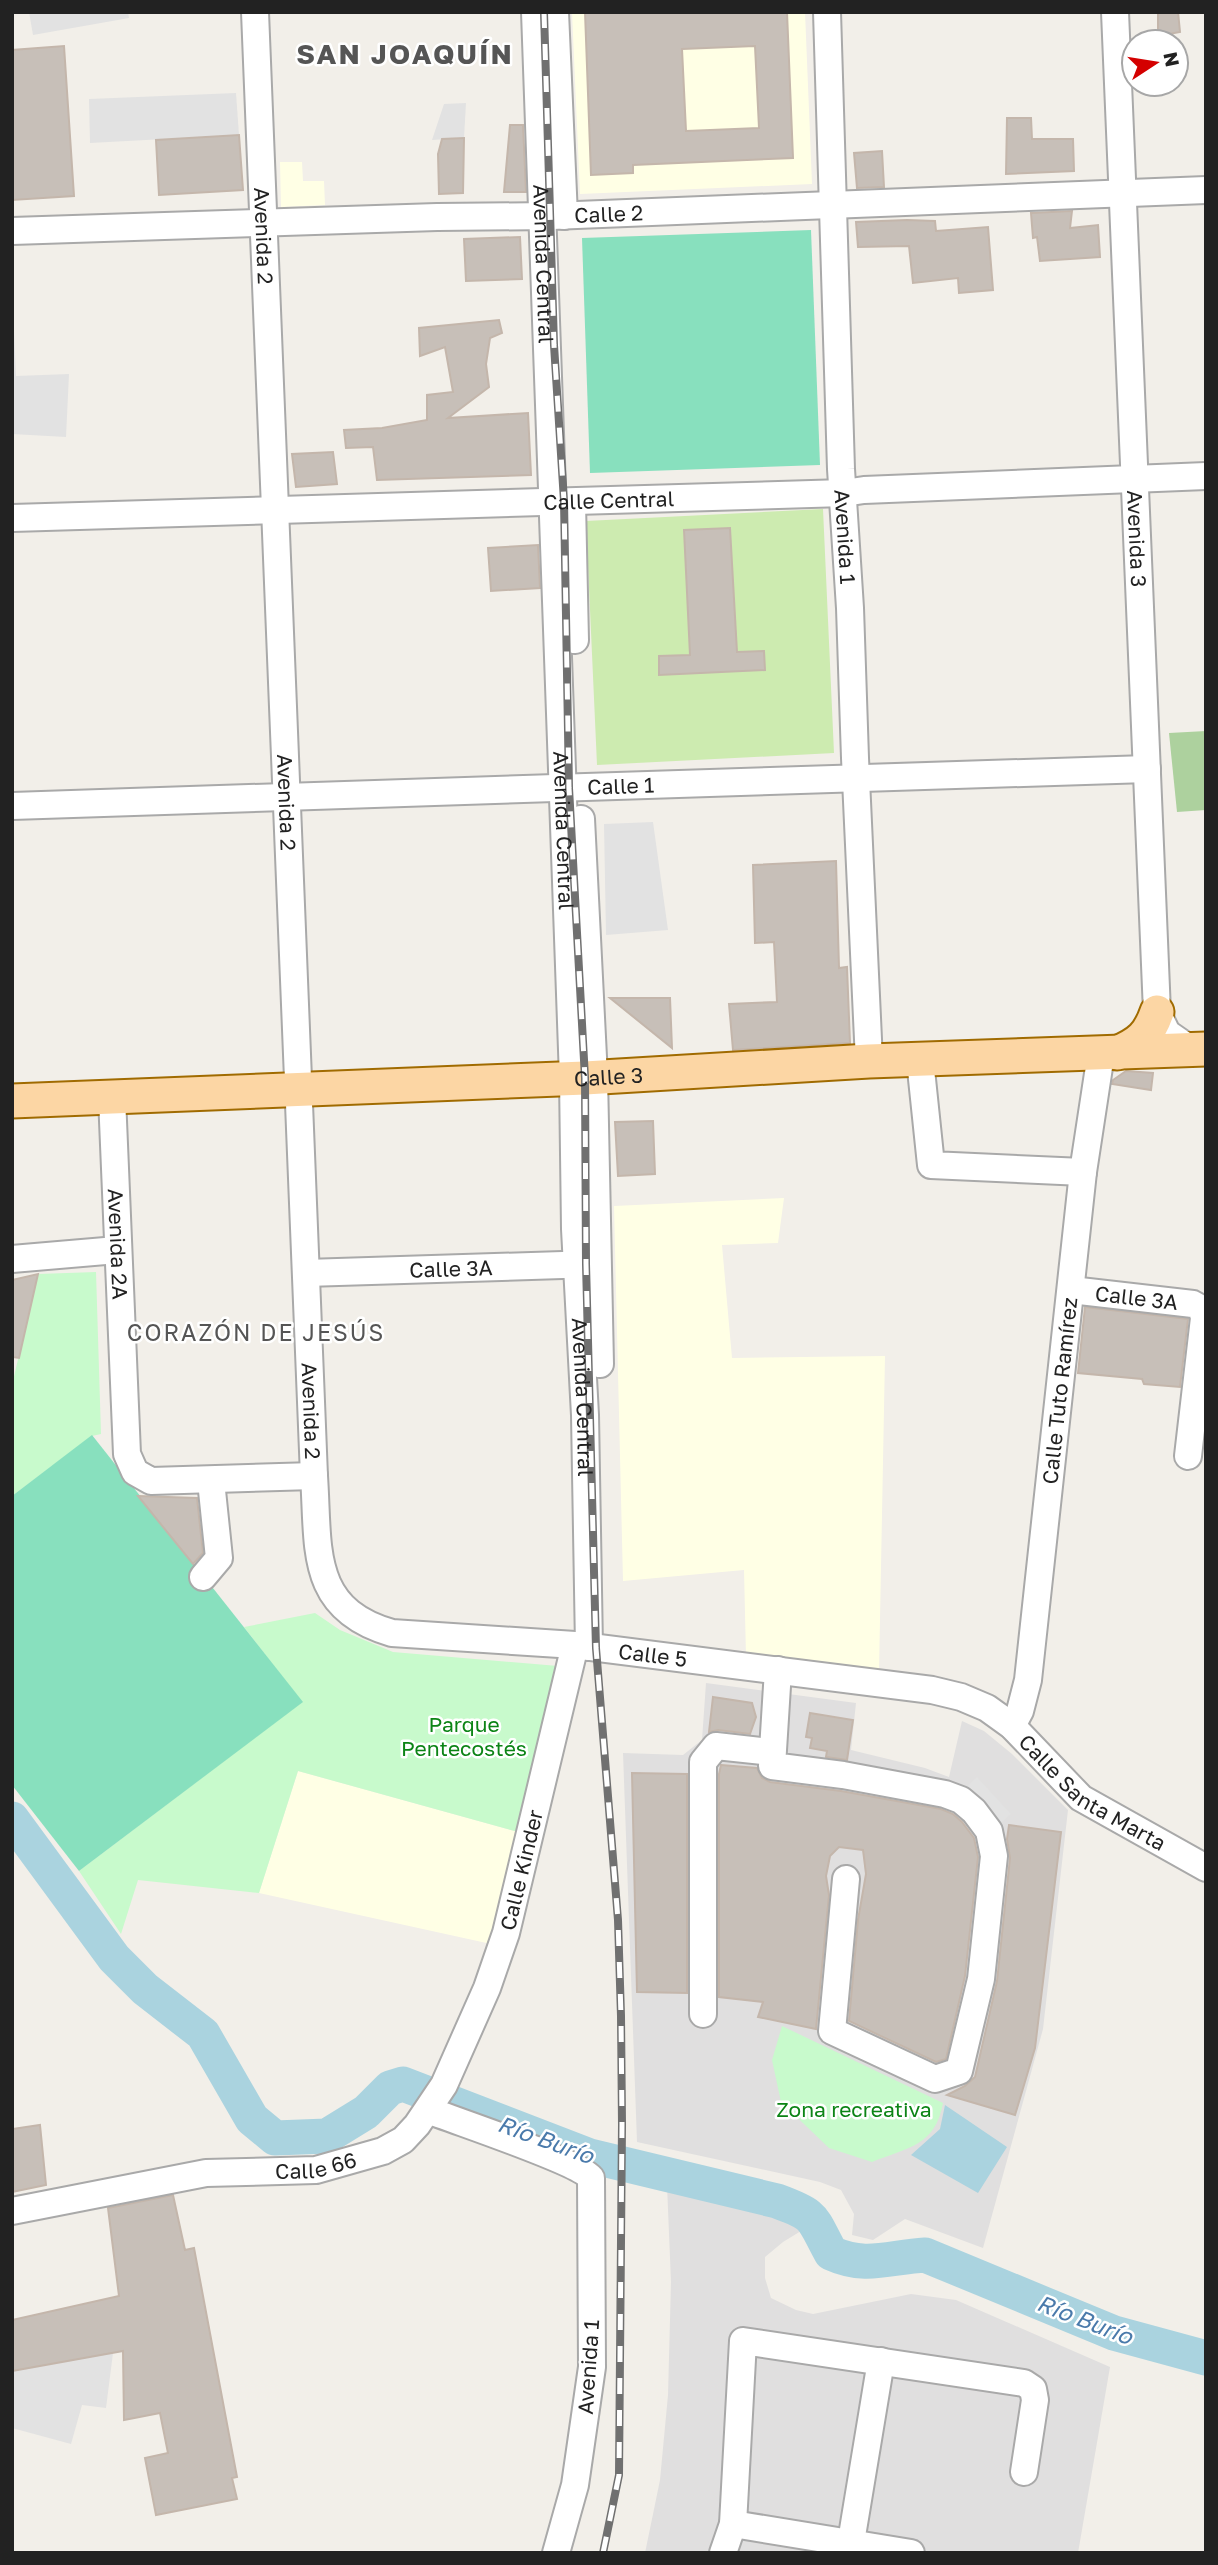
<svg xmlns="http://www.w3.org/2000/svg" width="1218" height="2565" font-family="'Golos Text',sans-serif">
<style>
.residential{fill:#e0dfdf}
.education{fill:#ffffe5}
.grass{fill:#cdebb0;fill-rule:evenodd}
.forest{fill:#add19e}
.park{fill:#c8facc}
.pitch{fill:#88e0be}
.parking{fill:#e2e2e2}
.water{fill:#aad3df}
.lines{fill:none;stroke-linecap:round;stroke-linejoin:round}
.river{stroke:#aad3df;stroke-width:35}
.building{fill:#c7bfb8;stroke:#c4b6ab;stroke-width:2;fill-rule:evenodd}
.minor-casing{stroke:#a9a9a9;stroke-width:30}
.major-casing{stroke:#a06b00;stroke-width:37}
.minor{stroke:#fff;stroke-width:26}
.major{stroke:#fcd6a4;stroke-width:33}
.rail-casing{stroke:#707070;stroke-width:8}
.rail{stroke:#fff;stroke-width:5;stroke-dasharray:16;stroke-linecap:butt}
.labels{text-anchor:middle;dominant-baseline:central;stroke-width:5;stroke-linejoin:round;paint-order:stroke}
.street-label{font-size:21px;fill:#222;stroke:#fff}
.park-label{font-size:21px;fill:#0c8416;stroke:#fff}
.neighbourhood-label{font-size:23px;letter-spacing:2px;fill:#555;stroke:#fff}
.water-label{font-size:23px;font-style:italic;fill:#4a7aab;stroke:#fff}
.district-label{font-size:28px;font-weight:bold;letter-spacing:2px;fill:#555;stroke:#fff}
</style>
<rect width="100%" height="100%" fill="#f2efe9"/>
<g class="residential">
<polygon points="706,1683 856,1703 851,1750 925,1768 949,1777 962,1721 984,1731 1012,1754 1068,1810 1043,2029 983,2248 905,2219 873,2240 852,2235 854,2214 841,2190 820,2182 637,2142 623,1753 683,1755 702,1740"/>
<polygon points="667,2185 780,2210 797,2221 801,2231 783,2242 765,2257 765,2278 771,2298 796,2310 813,2314 911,2294 956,2300 1110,2367 1078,2553 645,2553 660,2480 668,2395 671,2282"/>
</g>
<g class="education">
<polygon points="572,12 805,12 812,184 580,194"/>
<polygon points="280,162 302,162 303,181 324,181 325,205 281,207"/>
<polygon points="784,1198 778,1243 722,1245 732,1358 885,1356 879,1673 746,1657 744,1570 623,1581 614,1206"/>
<polygon points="298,1771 522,1833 491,1944 259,1893"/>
</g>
<path class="grass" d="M823,509L834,753L597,765L586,521ZM730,528L737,652L764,651L765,669L659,675V656L690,655L684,531Z"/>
<polygon class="forest" points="1206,731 1206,810 1177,812 1169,733"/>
<g class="park">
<polygon points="96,1272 101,1434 92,1436 12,1496 12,1385 38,1274"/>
<polygon points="315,1613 340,1630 393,1652 570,1667 522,1833 298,1771 259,1893 138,1880 121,1934 79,1871 302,1702 244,1627"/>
<path d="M782,2026L943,2103C935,2146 909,2147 872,2162L829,2148L781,2102L772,2060Z"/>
</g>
<g class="pitch">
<polygon points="811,230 820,465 590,473 582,238"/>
<polygon points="92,1435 303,1702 79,1871 12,1785 12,1496"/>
</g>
<g class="parking">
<polygon points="29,12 128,12 129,18 33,35"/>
<polygon points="236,93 239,135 90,143 89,99"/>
<polygon points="466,103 464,138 432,140 444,104"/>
<polygon points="12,284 16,376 69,374 66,437 12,434"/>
<polygon points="653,822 668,930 606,935 604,824"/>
<polygon points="977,1777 1011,1814 999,1825 964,1789"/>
<polygon points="113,2353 106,2408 82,2405 71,2444 12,2428 12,2371"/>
</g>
<polygon class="water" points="945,2105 1007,2147 978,2193 911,2155 940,2129"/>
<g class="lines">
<path class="river" d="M12,1819L114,1958L145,1989L203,2034L252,2119L275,2138L327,2136L366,2112L390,2088L403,2084L590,2156L777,2201C818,2216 811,2217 831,2253C866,2269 889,2257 925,2255L1114,2333L1206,2358"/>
</g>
<g class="building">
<path d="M585,12H787L793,158L633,165V173L591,175ZM755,46L759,128L686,131L682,49Z"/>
<polygon points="1158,12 1178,12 1180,32 1158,36"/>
<polygon points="64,46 74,196 12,200 12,50"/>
<polygon points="1007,118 1031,118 1032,139 1073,139 1074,171 1006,174"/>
<polygon points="510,125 523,125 526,192 504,192"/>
<polygon points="239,135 243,190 159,195 156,140"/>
<polygon points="464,138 463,193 439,194 438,154 442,139"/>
<polygon points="882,151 884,187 857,188 854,153"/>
<polygon points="1072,211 1070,228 1098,225 1100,257 1040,261 1037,237 1033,238 1031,213"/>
<polygon points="907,220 935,221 936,231 988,227 993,290 959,293 958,278 913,283 909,246 858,247 856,222"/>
<polygon points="520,237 522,279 466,281 464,239"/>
<polygon points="499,320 502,333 490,338 486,364 489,387 448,418 528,413 531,475 377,480 373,447 346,448 344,430 382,428 427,420 427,395 453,392 445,347 420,356 419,328"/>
<polygon points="333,452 337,484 296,487 292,454"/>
<polygon points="730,528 737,652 764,651 765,670 659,675 659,656 690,655 684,530"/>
<polygon points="538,545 540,588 491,591 488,548"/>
<polygon points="836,861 839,968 847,967 850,1043 733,1050 729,1004 777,1002 774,942 755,943 753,865"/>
<polygon points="610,998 670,998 672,1048"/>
<polygon points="1126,1071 1153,1073 1151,1090 1112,1084 1113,1080"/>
<polygon points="653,1121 655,1174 618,1176 615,1122"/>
<polygon points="38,1274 19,1358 12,1357 12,1280"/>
<polygon points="1085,1307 1188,1319 1180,1387 1144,1384 1142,1379 1078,1373"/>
<polygon points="138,1496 197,1498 203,1553 193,1564"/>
<polygon points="713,1697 752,1703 756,1717 750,1734 718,1730 709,1732"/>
<polygon points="810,1713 853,1720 847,1760 826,1757 827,1751 810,1748 812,1738 806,1737"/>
<polygon points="721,1765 757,1768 762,1778 770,1782 841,1791 941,1809 953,1814 962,1822 974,1838 978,1857 965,1976 946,2059 936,2062 849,2021 858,1920 866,1874 863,1850 839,1847 830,1856 826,1876 829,1895 816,2029 758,2017 763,2002 719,1997 719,1774"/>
<polygon points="632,1773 687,1774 687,1993 637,1992"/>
<polygon points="1009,1825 1061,1832 1035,2048 1015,2115 947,2095 965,2086 975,2077 997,1981 1010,1858 1007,1839"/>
<polygon points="40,2125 46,2185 12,2192 12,2129"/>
<polygon points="173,2195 185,2250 194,2248 237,2477 232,2478 237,2499 156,2515 145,2458 168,2453 160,2413 124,2420 123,2351 12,2371 12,2320 119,2296 108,2208"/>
</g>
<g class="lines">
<g class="minor-casing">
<g id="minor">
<path id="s1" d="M255,12L314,1476C319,1548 308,1609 392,1633L575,1645L932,1690L961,1697L987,1708L1012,1726L1081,1798L1206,1868"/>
<path id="s2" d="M535,12L573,1078L575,1229L585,1415L589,1647"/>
<polyline points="555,12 564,216"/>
<path id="s3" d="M827,12L841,469L850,608L855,758L869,1061"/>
<path id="s4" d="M1115,12L1157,1012L1167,1033L1190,1049"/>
<path id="s5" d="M12,231L437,217L552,216L1206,190"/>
<polyline points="572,503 575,640"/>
<path id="s6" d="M12,518L844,493L864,490L1206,476"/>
<path id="s7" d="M12,806C391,796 768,778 1147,769"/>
<polyline points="581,819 594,1077 600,1364"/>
<polyline points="920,1060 931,1165 1083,1172"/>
<path id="s8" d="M112,1097L127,1454L135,1472L151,1481L314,1476"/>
<polyline points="12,1259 117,1250"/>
<path id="s9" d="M306,1273L594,1264"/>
<path id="s10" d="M1071,1290L1193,1304L1202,1309L1204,1318L1188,1456"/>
<polyline points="203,1577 219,1558 211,1481"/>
<polyline points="778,1670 772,1766 843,1775 945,1794 961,1800 974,1811 989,1831 994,1856 981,1979 959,2071 935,2079 832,2031 846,1879"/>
<path id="s11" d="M1012,1726L1020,1711L1028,1680L1083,1172L1101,1054"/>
<polyline points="703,2014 703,1762 716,1746 771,1752"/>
<path d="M428,2110C455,2121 578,2161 591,2178L592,2367L575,2485L556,2553"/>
<path id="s12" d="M12,2211L206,2173L316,2170L383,2151L403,2140L417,2125L444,2085L487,1988L506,1933L575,1645"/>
<polyline points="733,2524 911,2553"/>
<polyline points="851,2542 881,2361"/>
<polyline points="723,2553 733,2524 743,2341 1024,2383 1033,2389 1035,2400 1024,2472"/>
</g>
</g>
<g class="major-casing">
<g id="major">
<path d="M1117,1053C1140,1043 1149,1035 1157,1012"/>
<path id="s13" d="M12,1101L585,1078L869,1061L1206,1049"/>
</g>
</g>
<use href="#minor" class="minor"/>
<use href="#major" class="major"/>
<g class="rail-casing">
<polyline id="rail" points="544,12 554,345 564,501 569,788 585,1078 586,1264 596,1648 618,1920 621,2016 622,2124 619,2475 603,2553"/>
</g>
<use href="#rail" class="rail"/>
</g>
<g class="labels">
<g class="street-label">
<text stroke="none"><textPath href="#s5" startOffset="597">Calle 2</textPath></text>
<text stroke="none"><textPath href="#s1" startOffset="224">Avenida 2</textPath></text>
<text stroke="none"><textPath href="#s2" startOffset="252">Avenida Central</textPath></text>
<text stroke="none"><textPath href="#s6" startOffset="597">Calle Central</textPath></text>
<text stroke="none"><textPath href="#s3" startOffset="525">Avenida 1</textPath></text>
<text stroke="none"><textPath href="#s4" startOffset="527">Avenida 3</textPath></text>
<text stroke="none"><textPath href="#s7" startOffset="609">Calle 1</textPath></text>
<text stroke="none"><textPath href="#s1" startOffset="791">Avenida 2</textPath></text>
<text stroke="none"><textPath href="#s2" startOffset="819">Avenida Central</textPath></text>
<text stroke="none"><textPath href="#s13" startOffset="597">Calle 3</textPath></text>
<text stroke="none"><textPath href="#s8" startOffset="147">Avenida 2A</textPath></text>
<text stroke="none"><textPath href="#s9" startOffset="145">Calle 3A</textPath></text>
<text stroke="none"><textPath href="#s10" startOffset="66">Calle 3A</textPath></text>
<text stroke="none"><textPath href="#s11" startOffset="340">Calle Tuto Ramírez</textPath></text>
<text stroke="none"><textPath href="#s2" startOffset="1386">Avenida Central</textPath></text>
<text stroke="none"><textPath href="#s1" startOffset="1400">Avenida 2</textPath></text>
<text stroke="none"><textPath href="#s1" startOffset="1920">Calle 5</textPath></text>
<text stroke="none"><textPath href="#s1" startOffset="2396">Calle Santa Marta</textPath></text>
<text stroke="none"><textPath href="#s12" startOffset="698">Calle Kinder</textPath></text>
<text stroke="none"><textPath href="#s12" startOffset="308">Calle 66</textPath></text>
<text transform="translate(588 2367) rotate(-86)">Avenida 1</text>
</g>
<g class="park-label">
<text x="464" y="1724">Parque<tspan x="464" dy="24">Pentecostés</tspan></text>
<text x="854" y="2109">Zona recreativa</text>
</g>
<g class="neighbourhood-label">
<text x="256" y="1332">CORAZÓN DE JESÚS</text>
</g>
<g class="water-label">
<text transform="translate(546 2139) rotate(20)">Río Burío</text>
<text transform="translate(1085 2319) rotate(21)">Río Burío</text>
</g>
<g class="district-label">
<text x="405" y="53">SAN JOAQUÍN</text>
</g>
</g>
<rect width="1218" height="2565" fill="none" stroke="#222222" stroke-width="28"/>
<g transform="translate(1155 63) rotate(78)"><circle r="33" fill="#ffffff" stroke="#a7a7a7" stroke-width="2"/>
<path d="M0-5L12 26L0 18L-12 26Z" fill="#d40000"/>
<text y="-10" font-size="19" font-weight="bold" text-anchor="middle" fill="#222222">N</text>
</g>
</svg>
